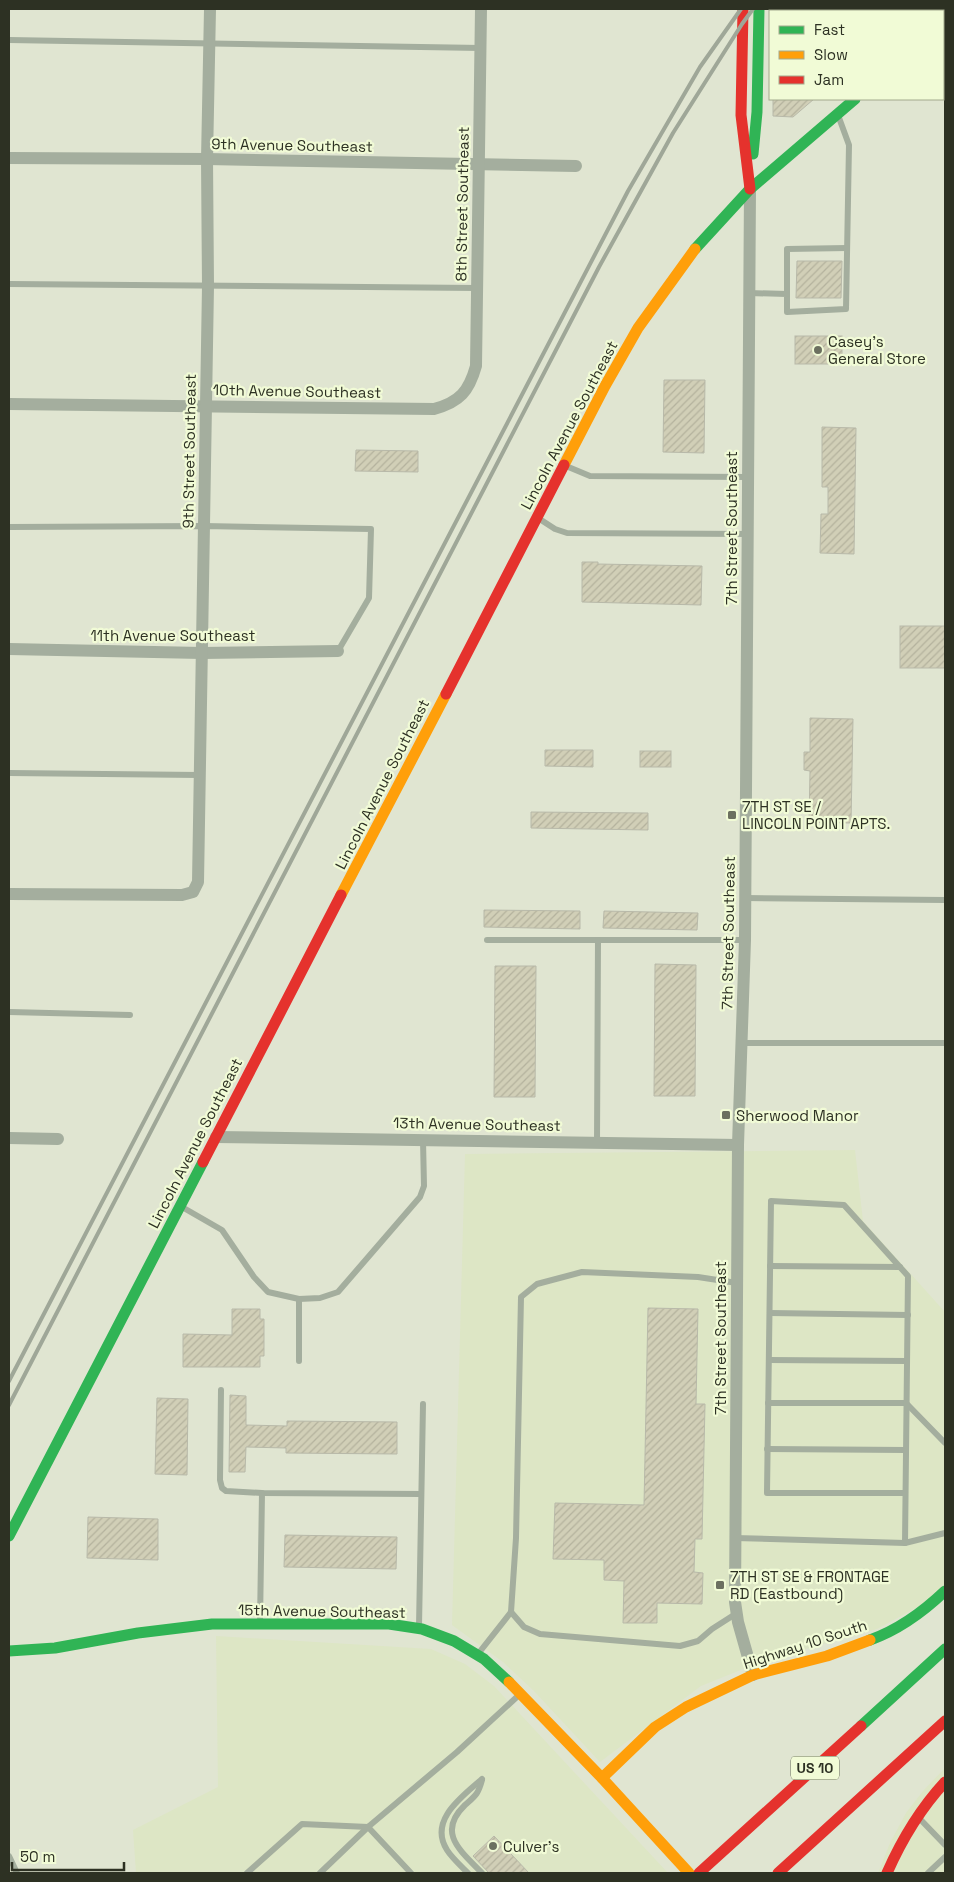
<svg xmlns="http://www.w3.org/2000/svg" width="954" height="1882" font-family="'Space Grotesk',sans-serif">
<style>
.built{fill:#dde6c5}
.building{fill:url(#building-hatch);stroke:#b8b9a9}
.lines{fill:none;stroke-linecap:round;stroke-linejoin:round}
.lane{stroke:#a4ae9e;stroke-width:6}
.street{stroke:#a4ae9e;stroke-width:12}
.fast{stroke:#30b455;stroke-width:11}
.slow{stroke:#ff9f0a;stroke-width:11}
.jam{stroke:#e5322d;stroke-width:11}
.rail{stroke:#9fa798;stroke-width:4}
.poi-dot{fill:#6c7060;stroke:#f1fbd6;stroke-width:2}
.labels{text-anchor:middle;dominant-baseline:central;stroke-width:4.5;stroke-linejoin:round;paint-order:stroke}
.shield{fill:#f1fbd6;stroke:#686e59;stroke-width:1}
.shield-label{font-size:14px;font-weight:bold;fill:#2d3123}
.street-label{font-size:15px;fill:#2d3123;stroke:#f1fbd6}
.poi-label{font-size:15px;fill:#2d3123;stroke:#f1fbd6;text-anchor:start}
</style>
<defs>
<pattern id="building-hatch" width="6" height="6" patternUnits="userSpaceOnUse" patternTransform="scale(1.25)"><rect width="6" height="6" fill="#d1cfb7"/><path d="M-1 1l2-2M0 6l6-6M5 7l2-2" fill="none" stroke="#b4b29d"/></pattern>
</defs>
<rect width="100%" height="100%" fill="#e0e5d1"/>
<g class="built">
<polygon points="855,1150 863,1221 945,1312 945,1585 925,1603 877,1629 763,1661 701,1686 600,1762 533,1690 503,1662 452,1625 465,1154"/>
<polygon points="216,1636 431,1649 465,1664 494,1686 668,1873 136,1873 133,1830 218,1787"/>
<polygon points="945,1768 945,1873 878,1873 890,1843 906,1813 923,1791"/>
</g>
<g class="building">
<polygon points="773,99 814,99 793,117 773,116"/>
<polygon points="797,261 842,261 841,298 796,298"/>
<rect x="795" y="336" width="47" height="28"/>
<polygon points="664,380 705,380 704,453 663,452"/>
<polygon points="822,427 856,428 854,554 820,553 821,514 828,514 828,487 822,487"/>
<polygon points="356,450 418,451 418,472 355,471"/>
<polygon points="582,562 598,562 598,564 702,566 701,605 582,602"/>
<rect x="900" y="626" width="45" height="42"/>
<polygon points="810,718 853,719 851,823 809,822 810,771 804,770 804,752 810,752"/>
<polygon points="545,750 593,750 593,767 545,766"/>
<rect x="640" y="751" width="31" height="16"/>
<polygon points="531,812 648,813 648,830 531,828"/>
<polygon points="484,910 580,911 580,929 484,927"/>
<polygon points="604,911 698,913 697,930 603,928"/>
<polygon points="655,964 696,965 695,1096 654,1096"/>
<polygon points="495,966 536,966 535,1097 494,1097"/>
<polygon points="648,1308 698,1309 696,1404 705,1404 702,1539 695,1539 694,1572 703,1573 702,1604 657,1603 657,1623 623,1623 624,1581 604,1580 604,1560 553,1559 555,1503 644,1505"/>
<polygon points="232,1309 260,1309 260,1319 264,1319 264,1356 260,1356 260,1367 183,1367 183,1334 232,1335"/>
<polygon points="230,1395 246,1396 246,1425 287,1426 287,1421 397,1422 397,1454 286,1453 286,1448 246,1447 245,1472 229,1472"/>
<polygon points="157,1398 188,1399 187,1475 155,1474"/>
<polygon points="88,1517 158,1519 158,1560 87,1558"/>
<polygon points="285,1535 397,1537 396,1569 284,1567"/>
<polygon points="494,1836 529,1873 489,1873 473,1856"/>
</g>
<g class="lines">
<g class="lane">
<polyline points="847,9 847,11"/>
<polyline points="804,11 804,9"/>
<polyline points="9,40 481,48"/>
<polyline points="9,284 477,288"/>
<polyline points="749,293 787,294 787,312 846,309 849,145 838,115"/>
<polyline points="787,294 787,249 847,248"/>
<polyline points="566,466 590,476 748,477"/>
<polyline points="538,518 555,529 567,533 748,534"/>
<polyline points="9,527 204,526 371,529 369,598 338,651"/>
<polyline points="9,773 199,775"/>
<polyline points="745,898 945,900"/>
<polyline points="487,940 745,940"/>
<polyline points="9,1012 130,1015"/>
<polyline points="743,1043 945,1043"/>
<polyline points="597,1143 598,940"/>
<polyline points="182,1207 222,1230 254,1277 268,1292 299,1299 320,1298 338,1292 420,1197 424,1186 423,1140"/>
<polyline points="770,1266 900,1267"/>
<polyline points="770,1313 908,1315"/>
<polyline points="769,1360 907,1361"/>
<polyline points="299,1361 299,1299"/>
<polyline points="221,1390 220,1480 222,1488 226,1491 262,1493 421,1494"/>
<polyline points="768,1403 906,1403 945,1443"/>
<polyline points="767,1449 906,1450"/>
<polyline points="735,1538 905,1543 908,1276 844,1205 771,1201 767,1493 905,1493"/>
<polyline points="905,1543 945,1533"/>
<polyline points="511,1612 524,1627 540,1634 680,1646 698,1641 712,1629 737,1613"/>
<polyline points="260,1623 262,1493"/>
<polyline points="419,1627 423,1404"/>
<polyline points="478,1654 511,1612 516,1538 521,1297 537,1284 582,1272 698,1277 737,1283"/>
<polyline points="919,1818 945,1845"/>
<polyline points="9,1856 17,1873"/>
<polyline points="247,1873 302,1824 368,1827 457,1752 519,1695"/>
<polyline points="320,1873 368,1827 411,1873"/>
<path d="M468,1873C461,1866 452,1858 447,1850C428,1820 463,1796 482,1779"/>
<path d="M482,1873C461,1851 436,1833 465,1805C475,1796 478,1795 482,1780"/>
<polyline points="928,1873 945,1857"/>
</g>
<g class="street">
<polyline points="9,158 207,159 576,166"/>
<polyline points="750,189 745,940 738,1145 735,1602 738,1622 753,1675"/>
<path d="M9,404L434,409C460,402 469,391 476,366L481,9"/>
<polyline points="9,649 202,653 338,651"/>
<polyline points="9,894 182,895 193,892 198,882 208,286 207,159 210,9"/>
<polyline points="216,1137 738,1145"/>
<polyline points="9,1138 58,1139"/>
</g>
<g class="fast">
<polyline points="753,154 757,112 759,9"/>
<polyline points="695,249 750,189 855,99"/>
<polyline points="9,1536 203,1162"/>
<path d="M870,1640C898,1630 923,1612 945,1591"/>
<polyline points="9,1651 55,1648 138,1633 212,1624 389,1624 422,1629 454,1641 484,1659 509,1682"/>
<polyline points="861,1726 945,1649"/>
</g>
<g class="slow">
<polyline points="943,34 945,33"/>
<polyline points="564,465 605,386 638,328 695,249"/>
<polyline points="341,895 446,694"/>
<polyline points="509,1682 602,1778 689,1873"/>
<polyline points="602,1778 655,1727 686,1707 753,1675 827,1656 870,1640"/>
</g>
<g class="jam">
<polyline points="743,9 741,115 750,189"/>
<polyline points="446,694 564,465"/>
<polyline points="203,1162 341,895"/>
<polyline points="699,1873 861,1726"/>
<polyline points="778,1873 945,1721"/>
<path d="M887,1873C902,1839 920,1809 945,1782"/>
</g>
<g class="rail">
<polyline points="9,1381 628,191 700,67 741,9"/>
<polyline points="9,1405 599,267 673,133 742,24 753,9"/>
</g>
</g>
<g class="poi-dot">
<circle cx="818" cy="350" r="5"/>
<rect x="727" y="810" width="10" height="10" rx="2.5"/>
<rect x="721" y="1110" width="10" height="10" rx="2.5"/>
<rect x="715" y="1580" width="10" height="10" rx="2.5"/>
<circle cx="493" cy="1846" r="5"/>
</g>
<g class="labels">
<rect class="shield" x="791" y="1756.5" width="48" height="23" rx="4"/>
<g class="shield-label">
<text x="815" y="1768">US 10</text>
</g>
<g class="street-label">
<text transform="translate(292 145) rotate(1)">9th Avenue Southeast</text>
<text transform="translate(462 204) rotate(-89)">8th Street Southeast</text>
<text transform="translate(297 391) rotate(1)">10th Avenue Southeast</text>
<text transform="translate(569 425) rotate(-62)">Lincoln Avenue Southeast</text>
<text transform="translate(189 451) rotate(-89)">9th Street Southeast</text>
<text transform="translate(731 528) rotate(-90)">7th Street Southeast</text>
<text x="173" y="635">11th Avenue Southeast</text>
<text transform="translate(382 784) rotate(-63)">Lincoln Avenue Southeast</text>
<text transform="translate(728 933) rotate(-89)">7th Street Southeast</text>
<text transform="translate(477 1124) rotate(1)">13th Avenue Southeast</text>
<text transform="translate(195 1143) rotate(-63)">Lincoln Avenue Southeast</text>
<text transform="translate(720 1338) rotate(-90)">7th Street Southeast</text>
<text transform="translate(322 1611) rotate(1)">15th Avenue Southeast</text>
<text transform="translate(805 1644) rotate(-18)">Highway 10 South</text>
</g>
<g class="poi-label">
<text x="828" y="341">Casey's<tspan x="828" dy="17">General Store</tspan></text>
<text x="742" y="806">7TH ST SE /<tspan x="742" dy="17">LINCOLN POINT APTS.</tspan></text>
<text x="736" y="1115">Sherwood Manor</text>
<text x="730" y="1576">7TH ST SE &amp; FRONTAGE<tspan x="730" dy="17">RD (Eastbound)</tspan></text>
<text x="503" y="1846">Culver's</text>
</g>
</g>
<rect width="954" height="1882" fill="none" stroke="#2d3123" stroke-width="20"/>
<rect x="769" y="10" width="175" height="90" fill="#f1fbd6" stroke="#a3aa8e"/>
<rect x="779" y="26" width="25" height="8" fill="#30b455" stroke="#a3aa8e"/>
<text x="814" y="35" font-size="15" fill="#2d3123">Fast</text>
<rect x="779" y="51" width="25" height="8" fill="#ff9f0a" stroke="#a3aa8e"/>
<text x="814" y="60" font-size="15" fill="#2d3123">Slow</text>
<rect x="779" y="76" width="25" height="8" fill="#e5322d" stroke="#a3aa8e"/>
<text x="814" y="85" font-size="15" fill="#2d3123">Jam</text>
<path d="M12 1862v8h112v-8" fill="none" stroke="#2d3123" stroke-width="2.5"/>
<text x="20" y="1862" font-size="15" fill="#2d3123" stroke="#f1fbd6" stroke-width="4" paint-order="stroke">50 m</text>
</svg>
